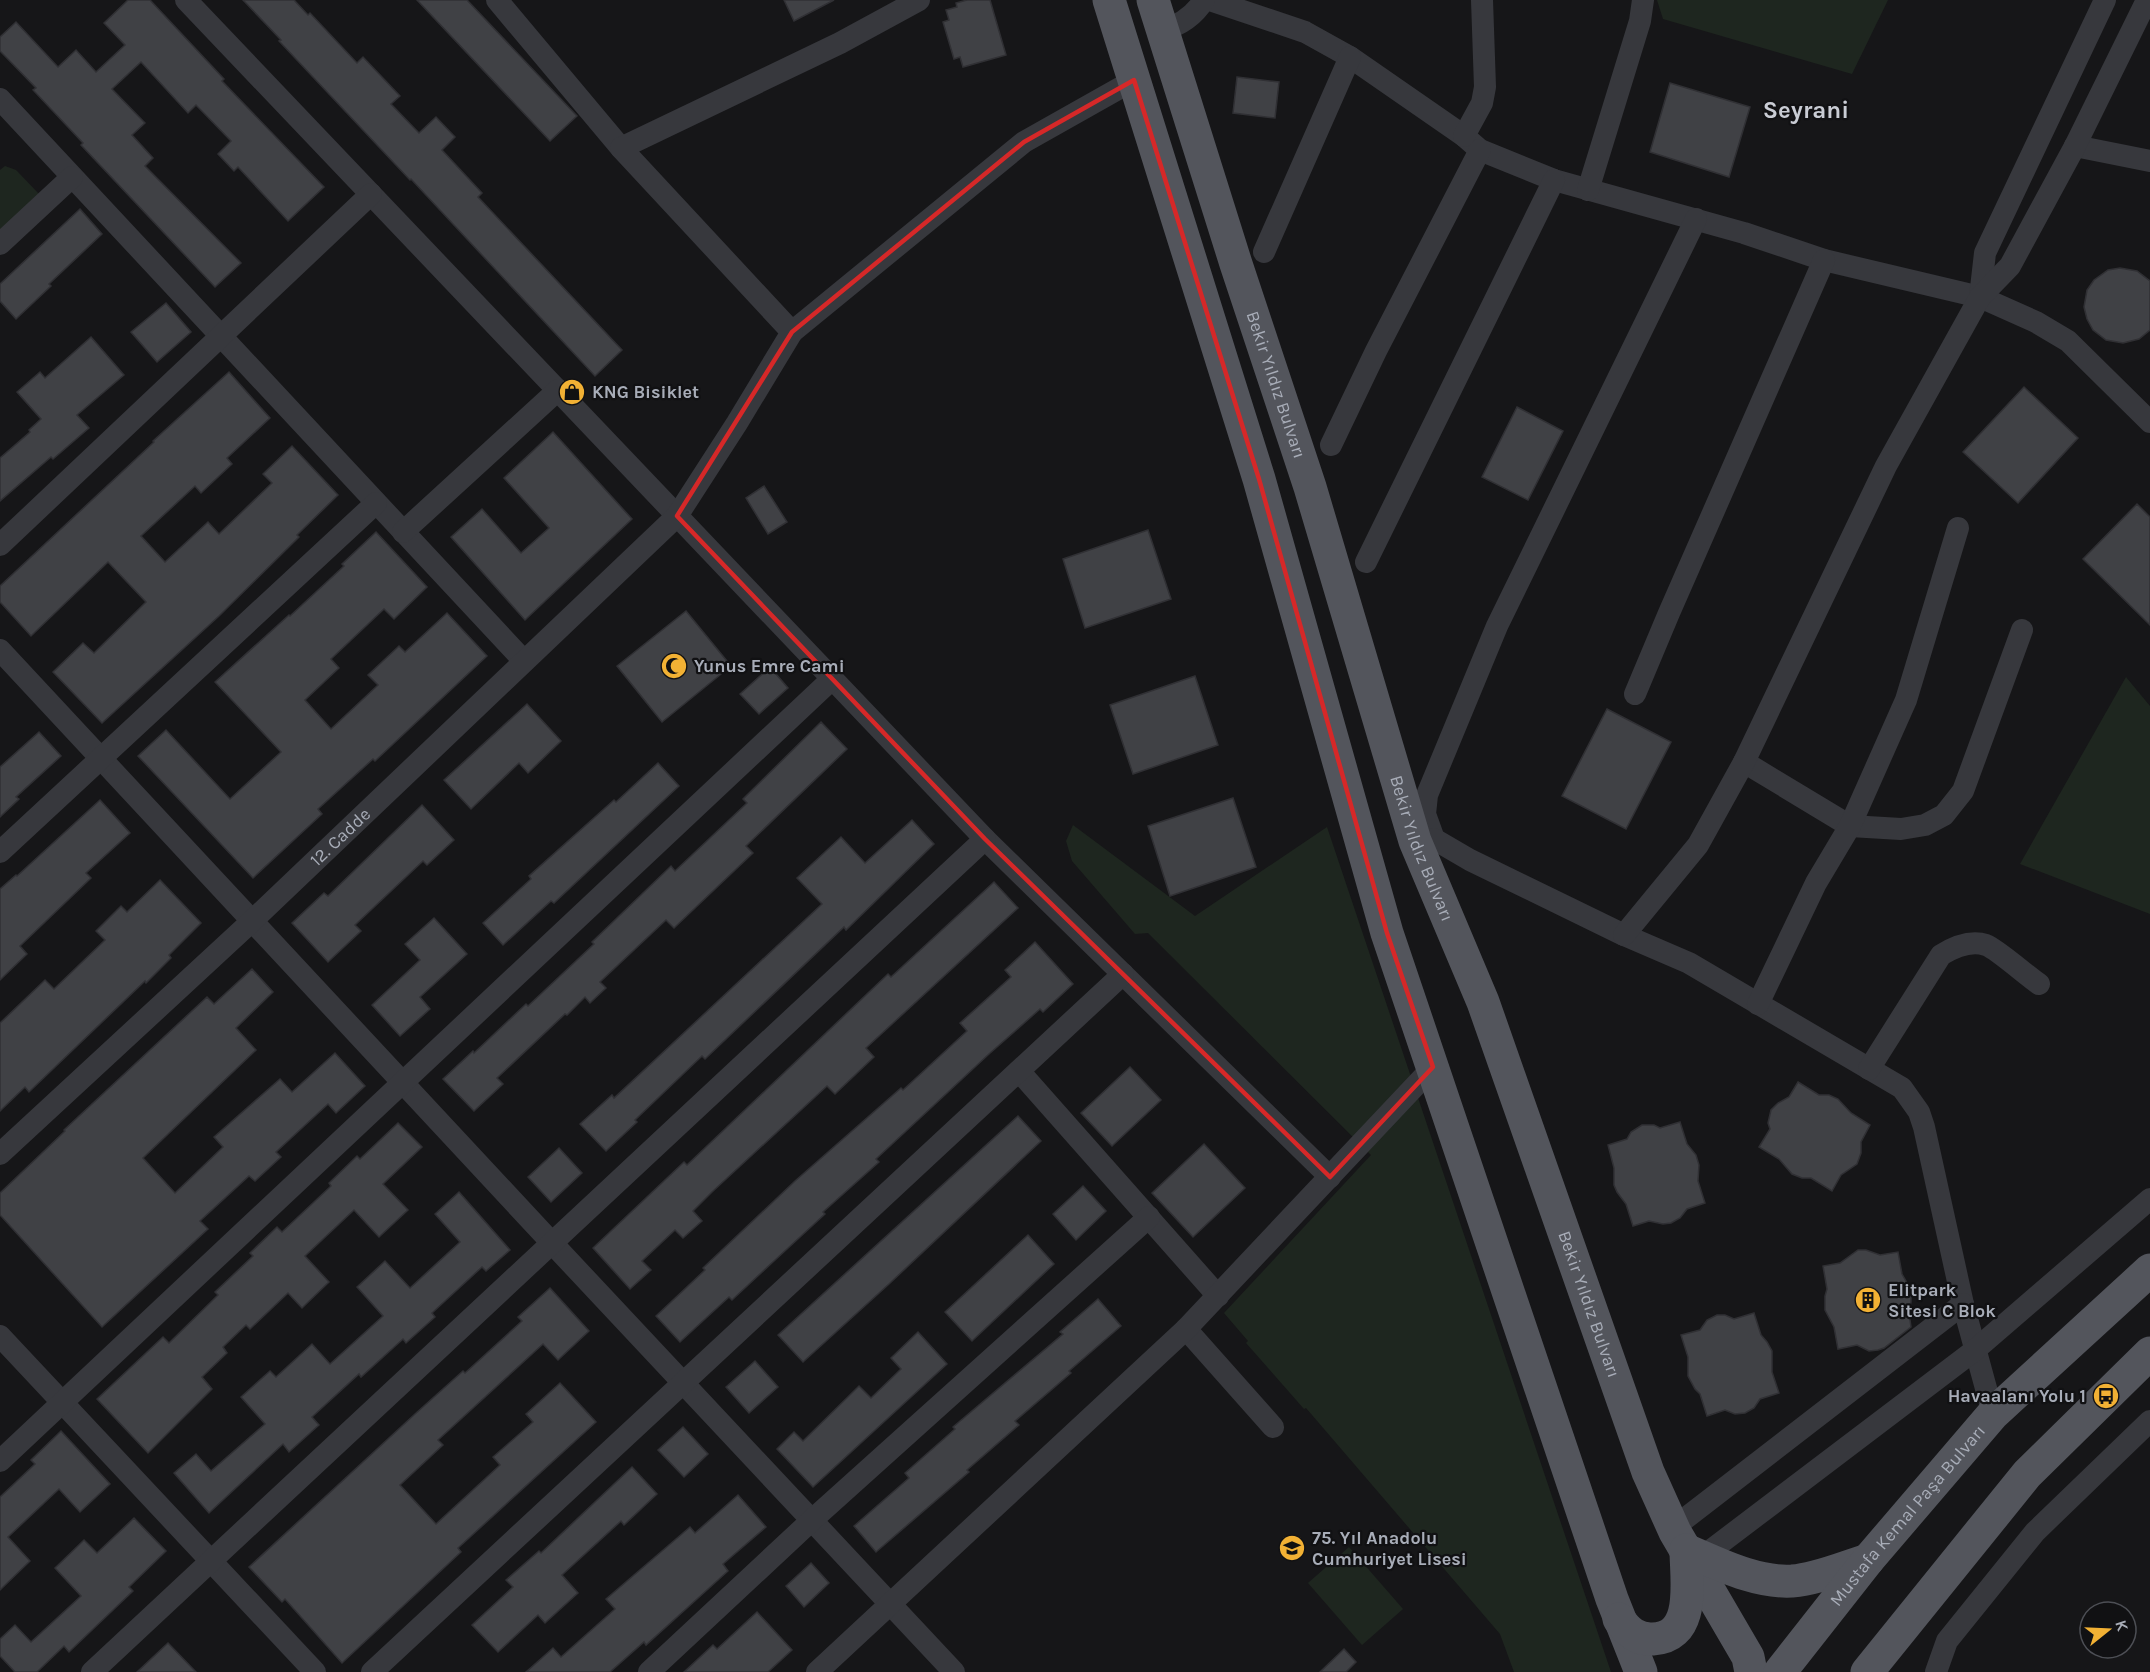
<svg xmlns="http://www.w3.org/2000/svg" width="2150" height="1672" font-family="Karla,sans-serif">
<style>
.green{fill:#1e261f}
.building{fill:#404145;stroke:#303034;stroke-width:1.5}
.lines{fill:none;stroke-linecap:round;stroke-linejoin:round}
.minor{stroke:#37383d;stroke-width:22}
.primary{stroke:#53555c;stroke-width:33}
.marked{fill:none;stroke:#d62828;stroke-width:4.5;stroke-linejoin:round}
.labels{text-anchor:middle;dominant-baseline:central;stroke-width:4.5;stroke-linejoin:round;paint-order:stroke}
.street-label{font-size:18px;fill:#a8adb8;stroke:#111113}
.poi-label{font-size:18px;font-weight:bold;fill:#a8adb8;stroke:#111113;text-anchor:start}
.district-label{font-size:24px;font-weight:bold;fill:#c9ccd4;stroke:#111113}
</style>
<rect width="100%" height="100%" fill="#161618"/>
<g class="green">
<polygon points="1657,0 1888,0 1852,74 1663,19"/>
<polygon points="5,166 16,170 39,194 0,232 0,170"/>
<polygon points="2126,677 2150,706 2150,914 2020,864"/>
<polygon points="1073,825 1195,916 1327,827 1611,1672 1514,1672 1500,1634 1306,1408 1304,1409 1246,1343 1248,1341 1224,1313 1371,1155 1148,933 1135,934 1072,861 1066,841"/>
<polygon points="1349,1547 1403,1609 1362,1645 1308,1583"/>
</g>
<g class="building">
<polygon points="128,0 150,0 224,79 222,81 324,187 288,221 238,167 234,171 218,154 231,141 196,105 188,113 141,62 112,89 145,123 132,135 153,158 145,166 241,263 215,287 81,145 83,143 33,90 36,88 0,51 0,37 16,22 58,67 76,50 96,72 125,45 104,23"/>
<polygon points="243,0 294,0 308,15 310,13 357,63 363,57 400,96 391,104 419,133 436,117 455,137 442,150 482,193 478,197 622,350 595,376 411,179 410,180 279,41 281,40"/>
<polygon points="417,0 467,0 577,116 550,141"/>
<polygon points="784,0 834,0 794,21"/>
<polygon points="967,0 990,0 1006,55 963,67 960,57 954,59 943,22 949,20 946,10 957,7 956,3"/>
<polygon points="1237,77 1279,82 1275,118 1233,113"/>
<polygon points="1670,83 1750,107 1729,177 1650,152"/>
<polygon points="80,209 102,234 49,284 51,286 16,319 0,301 0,284"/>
<polygon points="2120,268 2137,271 2150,281 2150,330 2139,339 2123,343 2106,340 2093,330 2087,319 2084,307 2087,290 2094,280 2108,270"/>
<polygon points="166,303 191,332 157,362 131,332"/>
<polygon points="91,337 124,375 77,415 89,428 53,459 51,457 0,501 0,458 30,432 29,430 41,419 17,392 40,372 45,378"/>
<polygon points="229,372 270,418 227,458 232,464 201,493 195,486 141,536 165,562 208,522 219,534 272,483 263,474 292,446 338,495 297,535 299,537 219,616 102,723 53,672 83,643 94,653 146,602 108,562 31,636 0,602 0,586 154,442 153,441"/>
<polygon points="2024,387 2078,438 2018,503 1963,452"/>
<polygon points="1517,407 1563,431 1528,500 1482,477"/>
<polygon points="553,432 632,519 525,620 451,537 482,509 521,553 549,528 504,478"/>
<polygon points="764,486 787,522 768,534 746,498"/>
<polygon points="2137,504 2150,517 2150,625 2083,559"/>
<polygon points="1148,530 1171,599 1085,628 1063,559"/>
<polygon points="376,532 427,587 394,619 384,609 331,659 339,668 305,700 331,729 378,685 368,675 399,646 405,652 447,613 487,656 375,761 373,759 318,809 322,814 253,878 138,756 166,730 230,799 281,752 215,682 289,615 290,616 344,566 342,564"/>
<polygon points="686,611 731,666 662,722 617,666"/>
<polygon points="770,667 788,688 759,714 740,694"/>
<polygon points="1195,676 1218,745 1133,774 1110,705"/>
<polygon points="527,704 561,741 528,773 519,763 471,809 444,780"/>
<polygon points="1607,709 1671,742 1626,829 1562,796"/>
<polygon points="821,722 847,749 746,846 753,853 674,928 666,920 600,982 606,988 590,1003 585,997 567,1015 565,1014 497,1078 503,1084 474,1111 443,1079 473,1051 474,1053 526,1004 528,1006 594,944 592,942 671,866 675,871 747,803 743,799"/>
<polygon points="39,732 61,756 16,797 19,799 0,817 0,767"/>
<polygon points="658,763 679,786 554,903 551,901 503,945 483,923 531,879 529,876 614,800 616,802"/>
<polygon points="1233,798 1256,867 1170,896 1148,826"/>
<polygon points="100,800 130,833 86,873 91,878 20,946 27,954 0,980 0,889 16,875 17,876"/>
<polygon points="422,805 454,840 427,865 423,861 355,925 361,931 328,962 292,923 324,893 328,896"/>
<polygon points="912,820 934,844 846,930 844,927 705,1059 702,1056 635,1120 637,1122 606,1151 580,1124 612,1095 614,1098 822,904 797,878 841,837 865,863"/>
<polygon points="160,880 201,923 169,955 171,958 146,983 145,981 29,1092 25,1087 0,1111 0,1023 45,980 54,989 105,940 96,931 121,906 127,912"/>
<polygon points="994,882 1018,908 866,1048 874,1057 835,1094 827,1086 712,1192 693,1211 702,1221 683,1238 675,1230 642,1261 651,1270 630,1289 593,1248 684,1162 687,1165 888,974 891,977"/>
<polygon points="434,918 467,954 420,997 430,1009 400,1036 372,1005 420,960 405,944"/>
<polygon points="1035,942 1073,984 1043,1012 1040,1009 989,1054 876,1159 879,1162 823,1212 825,1214 774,1261 732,1300 729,1297 680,1342 656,1316 705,1270 703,1268 795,1181 901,1088 903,1090 967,1031 960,1023 1011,977 1005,970"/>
<polygon points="252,969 273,992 236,1028 256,1050 143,1158 175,1193 223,1147 214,1137 280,1079 292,1092 335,1053 365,1086 336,1113 328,1104 276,1152 281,1157 255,1181 249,1176 200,1221 208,1229 102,1327 0,1215 0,1193 65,1131 64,1130 207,997 214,1004"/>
<polygon points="1130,1067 1161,1100 1112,1146 1081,1113"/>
<polygon points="1798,1082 1819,1095 1829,1095 1838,1099 1851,1113 1870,1125 1861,1142 1861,1153 1857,1164 1841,1175 1832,1191 1811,1178 1802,1178 1792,1174 1779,1159 1759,1147 1770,1129 1768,1123 1771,1110 1778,1103 1789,1097"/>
<polygon points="1018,1116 1041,1141 889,1284 803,1362 778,1335"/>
<polygon points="1680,1122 1687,1144 1696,1155 1699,1165 1698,1181 1705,1203 1687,1209 1680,1218 1671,1223 1663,1224 1649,1221 1633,1226 1626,1204 1617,1192 1614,1185 1614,1168 1608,1145 1627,1139 1631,1132 1642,1125 1654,1125 1660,1128"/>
<polygon points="398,1123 422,1147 383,1184 408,1210 379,1237 354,1210 305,1256 329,1282 302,1308 288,1293 250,1329 246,1325 223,1347 227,1353 202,1377 212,1389 148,1453 97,1399 163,1337 169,1343 218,1295 215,1292 253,1256 250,1253 277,1227 282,1232 331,1186 329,1183 357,1156 360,1159"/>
<polygon points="1204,1144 1245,1188 1193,1237 1152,1193"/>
<polygon points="559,1148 582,1173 551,1202 528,1177"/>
<polygon points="1083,1186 1106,1211 1076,1240 1053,1214"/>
<polygon points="459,1192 510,1250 486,1271 482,1267 432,1313 435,1317 406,1343 403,1339 361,1377 359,1374 312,1417 319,1425 289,1452 283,1444 209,1513 174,1473 196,1454 211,1471 265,1424 241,1397 270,1371 276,1377 312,1344 330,1364 383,1316 357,1287 385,1261 410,1288 460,1242 435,1214"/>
<polygon points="1028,1235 1054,1264 972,1341 945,1312"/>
<polygon points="1858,1250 1866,1250 1880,1255 1898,1252 1902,1274 1911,1290 1911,1302 1909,1313 1911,1327 1884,1348 1878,1350 1869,1351 1857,1345 1838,1349 1834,1327 1825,1310 1825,1296 1827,1289 1823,1266 1840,1263"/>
<polygon points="550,1288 589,1331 558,1360 543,1344 438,1440 443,1445 400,1485 436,1524 500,1465 493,1457 533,1422 526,1414 560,1383 596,1422 458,1548 461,1552 342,1663 285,1599 282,1602 249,1567 415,1414 463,1371 465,1373 522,1321 518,1317"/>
<polygon points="1098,1299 1121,1326 1069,1371 1071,1373 1015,1421 1019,1425 967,1470 969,1472 876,1552 854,1526 909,1478 905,1473 955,1429 953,1427 1063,1334 1060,1332"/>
<polygon points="1754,1313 1761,1335 1767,1342 1772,1351 1772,1372 1779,1393 1760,1399 1754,1408 1745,1413 1735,1414 1725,1410 1707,1416 1700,1394 1695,1389 1688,1376 1688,1357 1681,1335 1700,1330 1707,1320 1717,1315 1725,1315 1734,1319"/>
<polygon points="918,1332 947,1364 813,1487 777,1449 794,1432 803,1441 859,1386 871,1398 901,1369 891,1358"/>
<polygon points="755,1361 778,1387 749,1413 726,1387"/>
<polygon points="683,1427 708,1454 684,1477 658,1450"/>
<polygon points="61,1431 110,1484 80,1512 59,1489 8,1537 30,1561 0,1590 0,1497 35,1464 31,1460"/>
<polygon points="632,1467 657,1494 624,1525 621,1521 562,1575 578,1593 545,1623 538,1615 498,1652 472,1625 513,1587 506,1580 539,1551 541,1553"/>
<polygon points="738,1495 766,1527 723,1564 728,1571 646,1645 644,1642 610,1672 526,1672 553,1648 561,1657 615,1609 606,1599 690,1527 695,1533"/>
<polygon points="134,1518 166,1551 129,1587 133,1591 69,1652 64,1646 37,1672 15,1672 0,1656 0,1639 15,1625 31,1642 81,1596 55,1568 84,1540 97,1553"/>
<polygon points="811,1563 829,1583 804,1607 786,1586"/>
<polygon points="757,1612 792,1650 768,1672 684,1672 713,1645 717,1649"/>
<polygon points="168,1643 196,1672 137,1672"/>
<polygon points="1344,1649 1356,1662 1346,1672 1320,1672"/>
</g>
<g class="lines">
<g class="minor">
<polyline points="186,0 985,839 1330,1177"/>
<polyline points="497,0 621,148"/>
<polyline points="1210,0 1305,32 1350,57 1464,136 1480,150 1554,180 1744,233 1824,260 1980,297 2036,322 2068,341 2150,422"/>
<path d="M1163,30C1181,25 1194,16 1204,0"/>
<polyline points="0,99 524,661"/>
<polyline points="1464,136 1482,103 1485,87 1482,0"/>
<polyline points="2075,146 2150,161"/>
<polyline points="1588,190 1640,21 1643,0"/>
<polyline points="0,244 72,177"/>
<polyline points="1264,252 1350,57"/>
<polyline points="1980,297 1985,253 2105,0"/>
<polyline points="792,332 1024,142 1134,80"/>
<polyline points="1331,445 1376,351 1480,150"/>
<polyline points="403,532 558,390"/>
<polyline points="0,545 371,194"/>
<polyline points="1366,562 1554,180"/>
<polyline points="0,650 552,1243 954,1672"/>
<polyline points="1635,694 1669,613 1824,260"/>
<polyline points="1744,762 1850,826 1901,829 1925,825 1944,815 1963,791 2022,630"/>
<polyline points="1434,839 1425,814 1427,795 1497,626 1696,219"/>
<polyline points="1415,841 1434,839 1470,860 1624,935 1689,963 1902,1088 1919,1112 1924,1127 1963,1304 1993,1414"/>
<polyline points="0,852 376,503"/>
<polyline points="1624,935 1698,845 1744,762 1886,466 1980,297 2010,266 2075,146 2147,0"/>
<polyline points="1758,1004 1816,883 1850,826 1906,700 1958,528"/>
<path d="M1869,1069L1941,955C1954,947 1971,940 1986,945C1997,949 2027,976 2039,984"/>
<polyline points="1019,1071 1218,1296"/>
<path id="s1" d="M0,1154L252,921L677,516L737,423L792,332L621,148L840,43L919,0"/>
<polyline points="1186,1329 1273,1427"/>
<polyline points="0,1336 315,1672"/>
<polyline points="0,1461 832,679"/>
<polyline points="1673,1528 1963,1304"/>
<polyline points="1702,1557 1975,1350 2150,1199"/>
<polyline points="92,1672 985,839"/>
<polyline points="372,1672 1123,974"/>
<polyline points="649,1672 812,1520 1149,1217"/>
<polyline points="817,1672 1186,1329 1433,1067"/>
<polyline points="1936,1672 1947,1641 2035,1532 2150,1421"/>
</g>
<g class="primary">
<polyline points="1109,0 1259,479 1387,933 1612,1599 1641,1672"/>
<path id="s2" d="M1153,0L1236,264L1310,487L1415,841L1483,1002L1648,1472L1675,1532L1748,1657L1751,1672"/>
<path d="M1619,1619C1627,1631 1637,1640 1653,1639C1697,1637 1686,1580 1686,1550C1719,1564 1755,1583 1792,1581C1818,1579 1844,1567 1868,1560"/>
<path id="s3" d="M1780,1672L1868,1560L1993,1414L2150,1270"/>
<polyline points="1867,1672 2027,1474 2150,1353"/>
</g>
</g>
<path class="marked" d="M1134,80L1259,479L1387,933L1433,1067L1330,1177L985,839L677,516L792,332L1024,142Z"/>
<defs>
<g id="shop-disc" transform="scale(1.35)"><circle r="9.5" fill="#f2b134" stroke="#111113"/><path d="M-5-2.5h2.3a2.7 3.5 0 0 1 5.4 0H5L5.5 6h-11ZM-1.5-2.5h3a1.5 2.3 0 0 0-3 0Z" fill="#111"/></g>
<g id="mosque-disc" transform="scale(1.35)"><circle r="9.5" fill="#f2b134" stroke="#111113"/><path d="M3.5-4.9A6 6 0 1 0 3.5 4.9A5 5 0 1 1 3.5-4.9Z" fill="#111"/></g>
<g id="building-disc" transform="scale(1.35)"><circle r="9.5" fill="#f2b134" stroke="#111113"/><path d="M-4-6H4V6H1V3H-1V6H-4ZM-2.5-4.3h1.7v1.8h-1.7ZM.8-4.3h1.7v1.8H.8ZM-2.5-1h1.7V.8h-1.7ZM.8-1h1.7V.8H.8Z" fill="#111"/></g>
<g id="bus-disc" transform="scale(1.35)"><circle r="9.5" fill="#f2b134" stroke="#111113"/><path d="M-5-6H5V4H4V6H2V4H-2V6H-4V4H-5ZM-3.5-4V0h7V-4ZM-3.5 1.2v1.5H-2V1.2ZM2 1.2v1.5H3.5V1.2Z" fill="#111"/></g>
<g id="school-disc" transform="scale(1.35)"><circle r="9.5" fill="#f2b134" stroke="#111113"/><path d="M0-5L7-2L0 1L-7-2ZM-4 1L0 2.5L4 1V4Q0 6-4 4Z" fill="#111"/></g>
</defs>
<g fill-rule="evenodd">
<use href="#shop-disc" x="572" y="392"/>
<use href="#mosque-disc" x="674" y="666"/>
<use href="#building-disc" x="1868" y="1300"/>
<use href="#bus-disc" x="2106" y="1396"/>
<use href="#school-disc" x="1292" y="1548"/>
</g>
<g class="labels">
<g class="street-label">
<text stroke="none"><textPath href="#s2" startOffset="404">Bekir Yıldız Bulvarı</textPath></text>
<text stroke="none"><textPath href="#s1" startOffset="465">12. Cadde</textPath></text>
<text stroke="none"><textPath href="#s2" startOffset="890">Bekir Yıldız Bulvarı</textPath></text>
<text stroke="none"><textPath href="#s2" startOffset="1376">Bekir Yıldız Bulvarı</textPath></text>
<text stroke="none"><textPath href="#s3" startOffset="202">Mustafa Kemal Paşa Bulvarı</textPath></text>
</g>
<g class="poi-label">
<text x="592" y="392">KNG Bisiklet</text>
<text x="694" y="666">Yunus Emre Cami</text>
<text x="1888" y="1290">Elitpark<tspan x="1888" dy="21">Sitesi C Blok</tspan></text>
<text x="2086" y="1396" text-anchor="end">Havaalanı Yolu 1</text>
<text x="1312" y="1538">75. Yıl Anadolu<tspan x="1312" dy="21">Cumhuriyet Lisesi</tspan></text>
</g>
<g class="district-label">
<text x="1806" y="110">Seyrani</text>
</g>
</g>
<g transform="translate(2108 1630) rotate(72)"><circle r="28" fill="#111113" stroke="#4d4f55" stroke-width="1.5"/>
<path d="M0-4.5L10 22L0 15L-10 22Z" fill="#f2b134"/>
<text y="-9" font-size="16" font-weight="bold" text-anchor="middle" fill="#a8adb8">K</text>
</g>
</svg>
